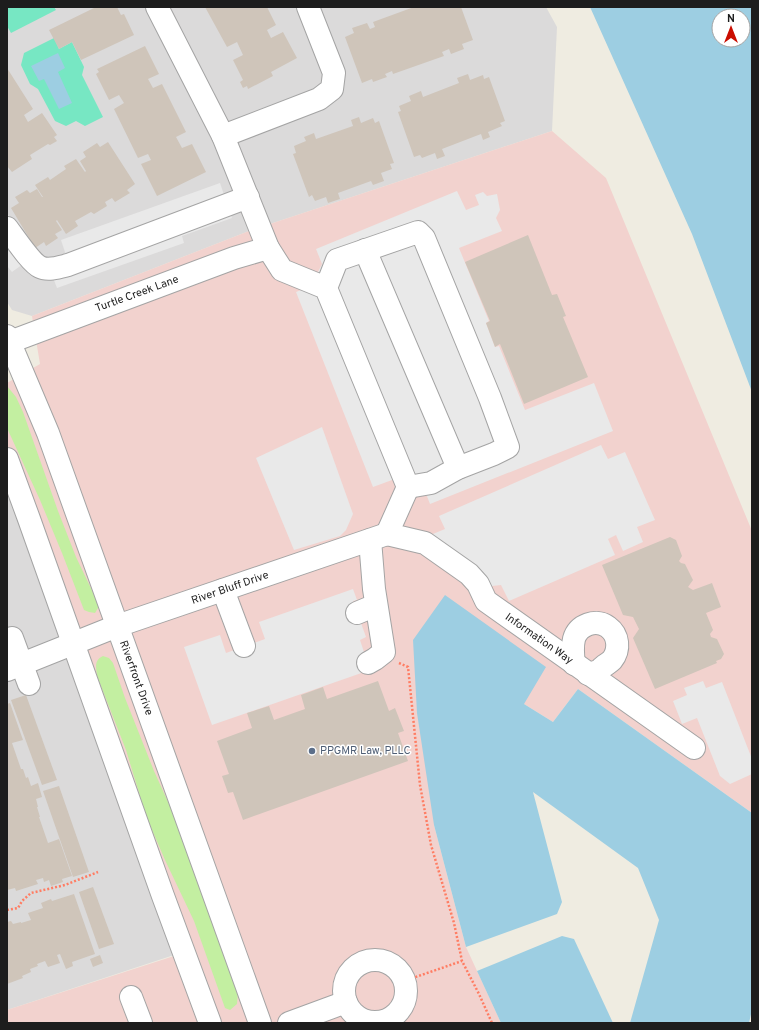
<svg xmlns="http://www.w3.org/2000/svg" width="759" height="1030" font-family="Overpass,sans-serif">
	<rect width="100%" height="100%" fill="#efece1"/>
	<g fill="#dbdada">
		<path d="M7 7H546L557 27 552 131 249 231 32 316 12 310 7 302Z"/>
		<path d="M7 491 54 615 174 955 7 1010Z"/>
	</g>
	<path fill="#f2d2ce" d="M552 131 606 178 752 531V813L578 689 553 722 524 704 434 825 466 947 501 1023H7V1010L174 956 54 615 7 491V383L40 364 32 316 249 231Z"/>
	<g fill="#c3efa1">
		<path d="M7 386 16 397 23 412 58 511 76 557 98 603V608L95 613 89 612 84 610 62 553 40 500 7 428Z"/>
		<path d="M103 656 109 658 113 663 125 698 154 771 193 857 238 992 237 1004 230 1010 225 1008 194 921 165 860 146 816 126 750 97 676C96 667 94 660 103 656Z"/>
	</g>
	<g fill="#77e7c3">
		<path d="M7 7H54L56 10 11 33 7 26Z"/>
		<path d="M54 38 59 49 72 42 84 67 82 75 103 117 85 126 76 121 66 126 55 121 38 89 30 84 21 65 24 53Z"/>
	</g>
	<g fill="#e9e9e9">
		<path d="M220 183 232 218 182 236 184 243 57 288 47 262 66 255 61 240Z"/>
		<path d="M457 191 466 210 479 205 475 195 483 192 487 196 497 194 500 210 496 218 502 231 459 248 489 321 486 323 495 347 499 346 525 410 594 383 613 431 430 504 425 491 421 493 392 480 373 487 296 292 311 286 322 264 316 249Z"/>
		<path d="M7 213 37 254 12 272 7 266Z"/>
		<path d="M322 427 353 514 346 530 340 536 294 550 256 458Z"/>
		<path d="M601 445 608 459 625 452 655 520 637 527 643 542 623 551 616 535 608 539 615 555 509 601 501 585 492 586V591L428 536 445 529 439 516Z"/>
		<path d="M353 589 357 600 353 601 366 637 360 640 370 670 212 725 184 647 220 635 226 653 265 639 259 622Z"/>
		<path d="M703 681 706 688 722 682 752 759V774L730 784 720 776 697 718 682 724 673 701 687 695 684 688Z"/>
	</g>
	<g fill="#9dcee2" fill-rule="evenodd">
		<path d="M590 7H752V392L692 234ZM719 16H743V40H719Z"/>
		<path d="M58 53 65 68 58 72 72 103 59 109 44 79 39 81 31 66Z"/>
		<path d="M445 595 546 667 524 704 553 722 578 689 752 813V1010L749 1023H630L659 920 638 868 533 792 562 902 557 914 466 947 434 825 417 713 413 640Z"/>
		<path d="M562 936 574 939 613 1023H501L477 971Z"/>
	</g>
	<g fill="#cfc5ba">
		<path d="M96 7H117L121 15 124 14 134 35 81 60 72 42 59 49 49 30Z"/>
		<path d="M205 7H267L276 25 267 30 271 38 283 32 297 58 271 72 273 76 248 89 247 86 243 88 240 82 243 80 233 60 243 55 237 42 227 47Z"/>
		<path d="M414 7H461L473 40 462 44 464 49 451 54 449 49 442 52 444 56 393 74 392 71 385 74 387 77 373 82 372 79 362 83 345 37 354 33 352 28 367 23 370 29 375 27 373 22Z"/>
		<path d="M145 46 159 74 148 79 153 88 162 84 186 132 176 137 182 148 192 144 206 172 157 196 141 164 151 160 148 154 138 158 114 109 124 103 119 95 109 100 96 74 99 72 97 69Z"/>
		<path d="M7 68 33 109 24 115 28 122 42 113 57 135 54 137 57 141 50 145 48 144 30 155 32 159 12 172 7 166Z"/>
		<path d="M468 74 470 80 483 75 484 79 489 77 505 121 500 123 502 126 488 132 490 137 483 140 481 134 442 149 445 156 437 159 435 153 422 158 420 155 414 157 398 112 401 111 399 106 411 101 409 96 421 91 423 97 459 83 457 78Z"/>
		<path d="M359 117 361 123 373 118 375 123 379 121 394 163 390 164 392 169 381 173 384 181 373 185 371 181 338 193 340 199 328 203 326 197 315 201 312 195 309 197 293 154 296 153 294 146 306 141 304 137 314 133 316 139 353 126 351 120Z"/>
		<path d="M108 142 135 184 127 190 130 193 115 202 112 198 105 202 107 206 94 214 91 212 75 221 78 226 66 234 57 220 56 221 62 230 55 234 58 238 46 246 44 242 35 248 11 208 19 203 15 197 27 190 30 193 37 189 42 197H43L35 185 48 177 50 180 66 169 64 166 76 159 85 172 86 171 80 161 86 157 83 152 97 143 100 147Z"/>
		<path d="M528 235 552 295 557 294 566 316 563 317 588 377 524 404 500 344 495 347 486 323 490 321 465 262Z"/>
		<path d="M670 537 676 540 682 556 679 561 681 563 685 564 693 580 688 587 693 590 712 583 721 607 706 613 713 630 710 634 711 637 717 639 724 654 721 659 716 661 717 663 655 689 633 638 639 629 633 617 623 615 602 565Z"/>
		<path d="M378 681 389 711 395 708 404 731 398 733 408 761 243 820 233 792 228 793 222 776 229 774 217 741 252 728 247 713 269 706 274 720 305 709 301 695 323 687 327 699Z"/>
		<path d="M26 695 57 780 42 785 11 700Z"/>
		<path d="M10 703 23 740 12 743 21 769H23L26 778 28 777 31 786 38 783 42 797 36 799 38 807H37L40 817H39L48 843 59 839 72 876 62 879 63 882 51 886 49 880 44 882 43 878 36 880 38 884 16 891 15 888 7 890V704Z"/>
		<path d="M59 786 89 872 73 877 43 791Z"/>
		<path d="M93 887 114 944 99 949 79 892Z"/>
		<path d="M74 894 95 954 72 962 73 966 66 969 60 954 57 955 60 963 48 967 45 961 37 964 38 966 30 969 31 972 22 976 23 978 7 984V922L11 921 13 924 21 922V923L31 920 28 913 43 908 41 903 51 899 52 901Z"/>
		<path d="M100 955 103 963 93 967 90 959Z"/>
	</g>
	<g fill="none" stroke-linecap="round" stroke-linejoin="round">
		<g stroke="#a4a4a4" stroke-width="24">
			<g id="minor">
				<path d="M157 7 223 136 319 99 332 89 334 73 308 7"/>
				<path d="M223 136 268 248 282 270 326 288 408 487 431 483 458 468 494 454 508 447 490 398 424 238 418 232 337 260 326 288"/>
				<path d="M7 228C14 237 31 263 40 267 48 271 60 267 68 265L248 197"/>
				<path d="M365 250 458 468"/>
				<path d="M7 336 48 433 260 1023"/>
				<path d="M7 343 234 258 268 248"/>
				<path d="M7 459 29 519 163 896 210 1023"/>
				<path d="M387 534 425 543 469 574 478 584 486 601 694 748"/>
				<path d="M387 534 408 487"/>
				<path d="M223 590 244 646"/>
				<path d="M357 613 376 605"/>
				<path d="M12 638 29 684"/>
				<path d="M368 663 375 659 384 652 374 589 370 540"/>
				<path d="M574 664C573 656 572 647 574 639 578 625 596 618 608 627 619 635 620 650 612 660 610 662 607 664 604 666 604 666 600 669 600 670 597 672 592 673 588 674"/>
				<path d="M7 670 117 626 387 534"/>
				<circle cx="375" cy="991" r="31"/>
				<path d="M131 997 141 1023"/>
				<path d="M289 1023 346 1002"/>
			</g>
		</g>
		<g stroke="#ff7d63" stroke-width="2.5" stroke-dasharray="2 2" stroke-linecap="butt">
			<path d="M399 663 408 667 420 785 431 845 454 923 462 961 479 994 492 1023"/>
			<path d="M7 910 18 908 22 901 31 893 65 885 98 872"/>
			<path d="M404 981 462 961"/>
		</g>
		<use href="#minor" stroke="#fff" stroke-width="22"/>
	</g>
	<circle fill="#5c6f8a" stroke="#fff" stroke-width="1.5" cx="312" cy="751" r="4"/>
	<g text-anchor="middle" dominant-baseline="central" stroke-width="3" stroke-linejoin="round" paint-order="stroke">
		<g font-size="11" fill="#1d1d1d" stroke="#fff">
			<text transform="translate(137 294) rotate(-20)">Turtle Creek Lane</text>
			<text transform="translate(230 588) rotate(-19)">River Bluff Drive</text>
			<text transform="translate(539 639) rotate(35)">Information Way</text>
			<text transform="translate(136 678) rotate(70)">Riverfront Drive</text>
		</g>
		<g font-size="11" fill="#4e5e75" stroke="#fff" text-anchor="start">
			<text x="320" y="751">PPGMR Law, PLLC</text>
		</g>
	</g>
	<rect width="759" height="1030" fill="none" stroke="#1d1d1d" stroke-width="16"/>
	<g transform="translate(731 28)"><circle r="19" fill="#ffffff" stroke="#a5a5a5"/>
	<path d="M0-3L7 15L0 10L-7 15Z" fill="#ca0d00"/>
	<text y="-6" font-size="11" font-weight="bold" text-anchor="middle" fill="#1d1d1d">N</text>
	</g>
</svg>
